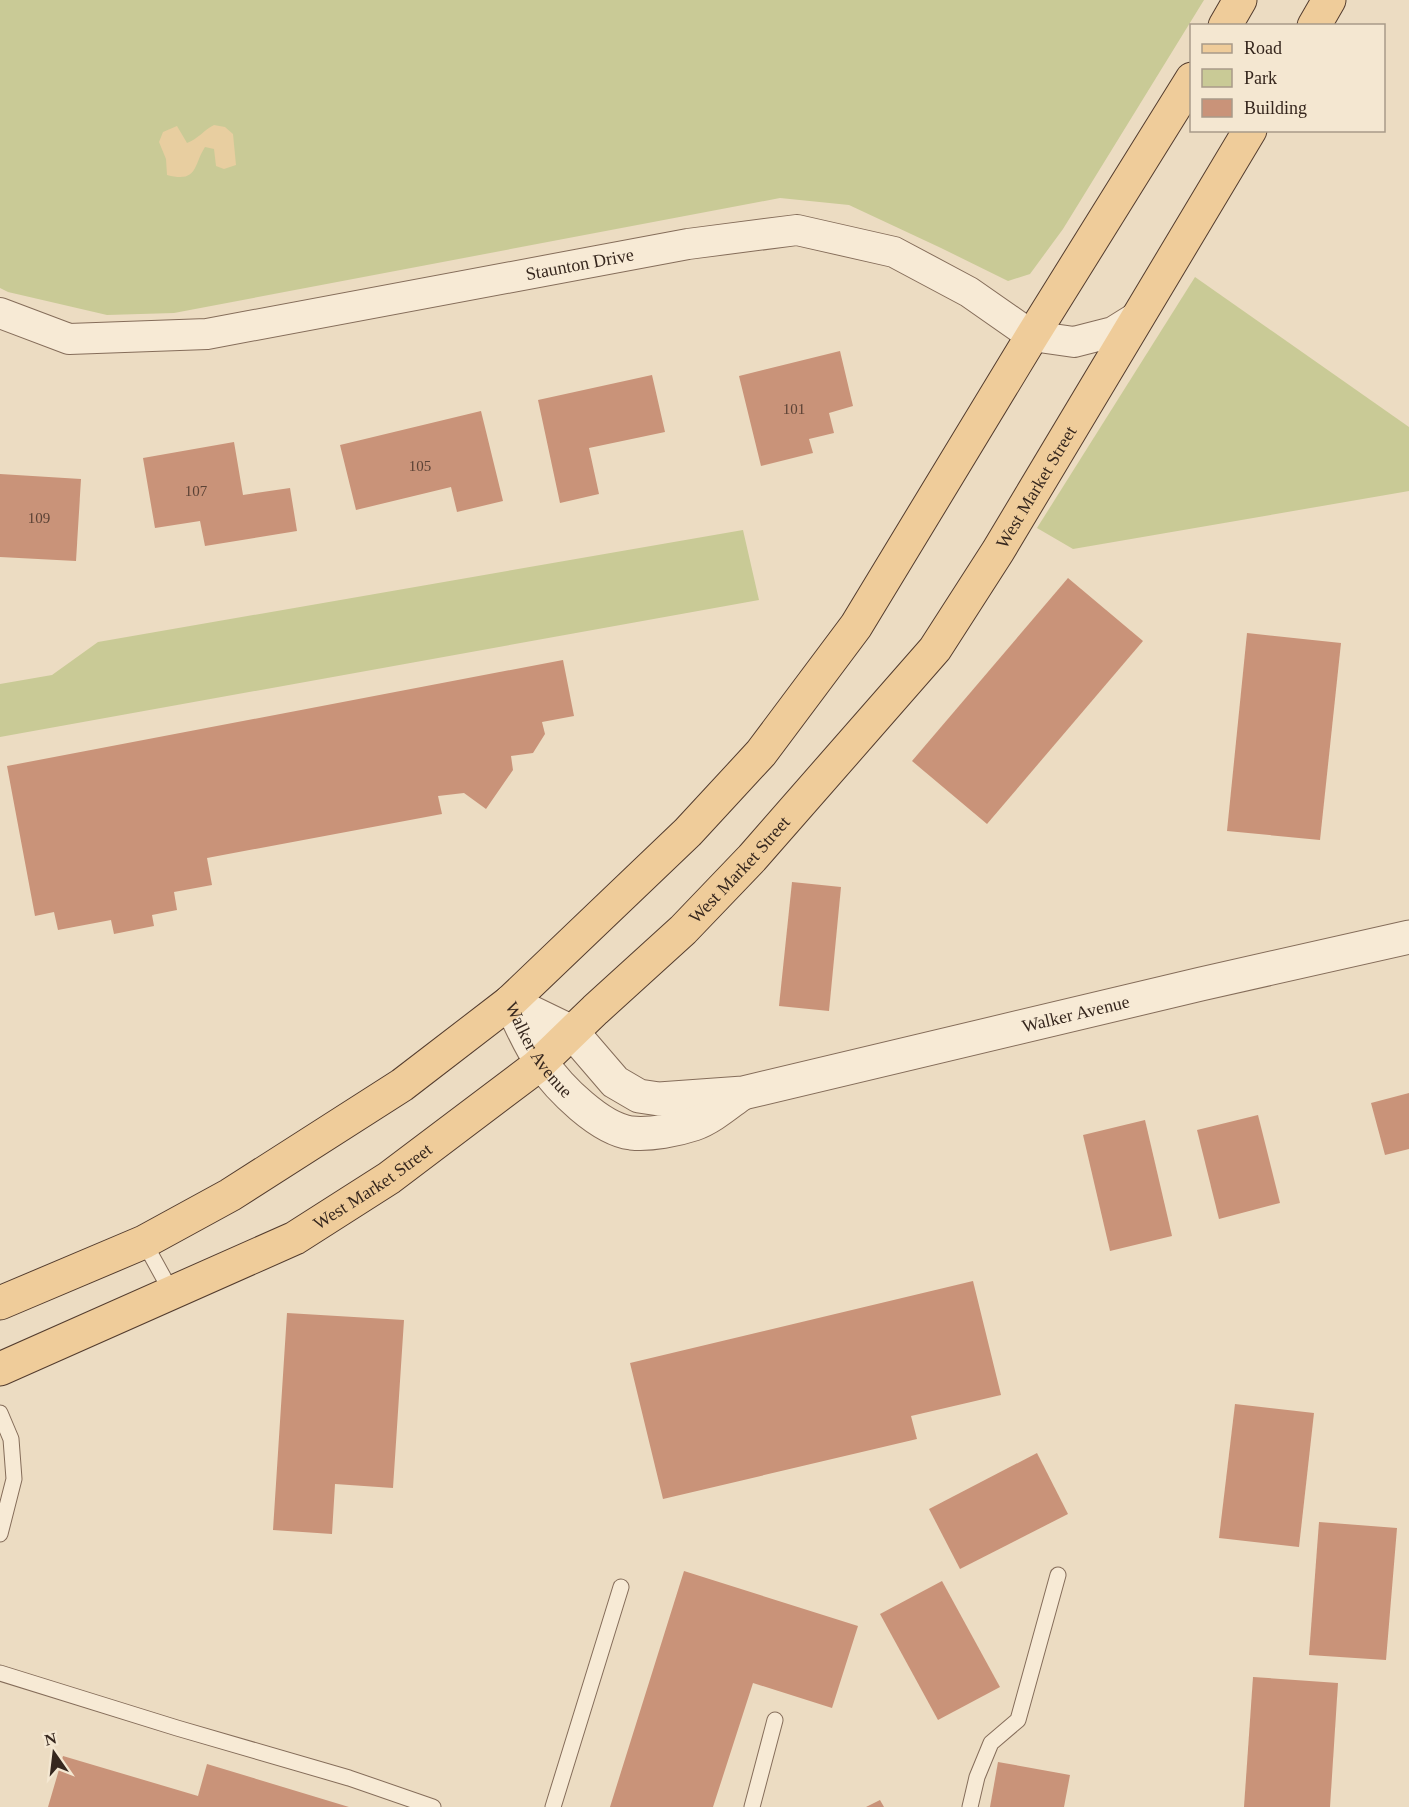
<svg xmlns="http://www.w3.org/2000/svg" width="1409" height="1807" font-family="'Times New Roman',serif">
	<rect width="100%" height="100%" fill="#ecdcc2"/>
	<g fill="#c9ca96">
		<path d="M0 0H1204L1063 229 1030 274 1008 281 941 248 849 205 780 198 174 313 107 315 8 292 0 288Z"/>
		<path d="M1195 277 1409 427V491L1073 549 1037 528Z"/>
		<path d="M743 530 759 600 0 737V684L52 675 98 642Z"/>
	</g>
	<path fill="#e8cea0" d="M214 125 225 127 233 134 236 165 224 169 216 166 214 149 205 147C193 166 198 183 167 175L166 159 159 142 163 132 177 126 187 143C198 139 204 130 214 125Z"/>
	<g fill="#c99379">
		<path d="M840 351 853 406 829 413 834 433 809 439 813 453 761 466 739 376Z"/>
		<path d="M652 375 665 432 589 448 599 494 560 503 538 400Z"/>
		<path d="M481 411 503 501 457 512 451 487 356 510 340 445Z"/>
		<path d="M234 442 243 495 290 488 297 531 205 546 200 521 155 528 143 458Z"/>
		<path d="M0 474 81 479 76 561 0 557Z"/>
		<path d="M1068 578 1143 641 987 824 912 761Z"/>
		<path d="M1247 633 1341 643 1320 840 1227 831Z"/>
		<path d="M563 660 574 716 542 722 545 734 533 753 511 756 513 770 486 809 464 793 438 796 442 814 207 858 212 885 174 892 177 910 152 915 154 926 114 934 111 920 58 930 54 912 35 916 7 766Z"/>
		<path d="M792 882 841 887 829 1011 779 1006Z"/>
		<path d="M1409 1093V1149L1385 1155 1371 1103Z"/>
		<path d="M1258 1115 1280 1203 1219 1219 1197 1130Z"/>
		<path d="M1145 1120 1172 1236 1110 1251 1083 1135Z"/>
		<path d="M973 1281 1001 1395 911 1416 917 1439 663 1499 630 1363Z"/>
		<path d="M287 1313 404 1320 393 1488 335 1484 332 1534 273 1530Z"/>
		<path d="M1235 1404 1314 1413 1299 1547 1219 1538Z"/>
		<path d="M1037 1453 1068 1514 960 1569 929 1509Z"/>
		<path d="M1319 1522 1397 1528 1386 1660 1309 1655Z"/>
		<path d="M684 1571 858 1626 832 1708 753 1683 713 1807H610Z"/>
		<path d="M942 1581 1000 1687 938 1720 880 1614Z"/>
		<path d="M1253 1677 1338 1683 1330 1807H1244Z"/>
		<path d="M63 1756 198 1796 207 1764 349 1807H48Z"/>
		<path d="M998 1762 1070 1775 1064 1807H990Z"/>
		<path d="M880 1800 884 1807H866Z"/>
	</g>
	<g fill="none" stroke-linecap="round" stroke-linejoin="round">
		<g stroke="#856d5a" stroke-width="17">
			<g id="service">
				<path d="M144 1242 172 1293"/>
				<path d="M0 1413 11 1439 14 1479 0 1534"/>
				<path d="M0 1673 177 1728 349 1778 433 1807"/>
				<path d="M553 1807 621 1587"/>
				<path d="M752 1807 775 1720"/>
				<path d="M970 1807 977 1777 991 1743 1018 1720 1058 1575"/>
			</g>
		</g>
		<g stroke="#856d5a" stroke-width="32">
			<g id="minor">
				<path id="s1" d="M0 313 69 339 207 334 688 244 797 230 894 252 969 292 1032 336 1074 342 1113 332 1137 317"/>
			</g>
		</g>
		<g stroke="#856d5a" stroke-width="35">
			<g id="tertiary">
				<path id="s2" d="M510 1002 572 1032 615 1082 639 1096 659 1099 743 1093 1201 984 1409 937"/>
				<path id="s3" d="M510 1002C520 1022 529 1045 542 1063 559 1088 600 1129 631 1133 651 1135 676 1130 694 1124 711 1118 727 1104 741 1094"/>
			</g>
		</g>
		<g stroke="#533c2e" stroke-width="35">
			<g id="primary">
				<path d="M1225 26 1240 0"/>
				<path d="M1314 26 1329 0"/>
				<path d="M0 1303 144 1242 230 1195 402 1085 510 1002 688 832 761 753 856 626 1032 336 1192 79"/>
				<path id="s4" d="M0 1369 295 1238 389 1178 536 1067 595 1010 683 930 752 858 935 649 998 551 1250 130"/>
			</g>
		</g>
		<use href="#service" stroke="#f7ead5" stroke-width="15"/>
		<use href="#minor" stroke="#f7ead5" stroke-width="30"/>
		<use href="#tertiary" stroke="#f7ead5" stroke-width="33"/>
		<use href="#primary" stroke="#efcc9a" stroke-width="33"/>
	</g>
	<g text-anchor="middle" dominant-baseline="central" stroke-width="5" stroke-linejoin="round" paint-order="stroke">
		<g font-size="15" fill="#5b4235">
			<text x="794" y="409">101</text>
			<text x="420" y="466">105</text>
			<text x="196" y="491">107</text>
			<text x="39" y="518">109</text>
		</g>
		<g font-size="18" fill="#36271e" stroke="#f4e7d1">
			<text stroke="none"><textPath href="#s1" startOffset="591">Staunton Drive</textPath></text>
			<text stroke="none"><textPath href="#s4" startOffset="1388">West Market Street</textPath></text>
			<text stroke="none"><textPath href="#s4" startOffset="902">West Market Street</textPath></text>
			<text stroke="none"><textPath href="#s2" startOffset="609">Walker Avenue</textPath></text>
			<text stroke="none"><textPath href="#s3" startOffset="56">Walker Avenue</textPath></text>
			<text stroke="none"><textPath href="#s4" startOffset="416">West Market Street</textPath></text>
		</g>
	</g>
	<rect x="1190" y="24" width="195" height="108" fill="#f4e7d1" stroke="#a89a89" stroke-width="1.5"/>
	<rect x="1202" y="44" width="30" height="9" fill="#efcc9a" stroke="#a89a89" stroke-width="1.5"/>
	<text x="1244" y="54" font-size="18" fill="#36271e">Road</text>
	<rect x="1202" y="69" width="30" height="18" fill="#c9ca96" stroke="#a89a89" stroke-width="1.5"/>
	<text x="1244" y="84" font-size="18" fill="#36271e">Park</text>
	<rect x="1202" y="99" width="30" height="18" fill="#c99379" stroke="#a89a89" stroke-width="1.5"/>
	<text x="1244" y="114" font-size="18" fill="#36271e">Building</text>
	<g transform="translate(54 1753) rotate(346)" stroke="#f4e7d1" stroke-width="4.5" paint-order="stroke">
	<path d="M0-4.5L10 22L0 15L-10 22Z" fill="#36271e"/>
	<text y="-9" font-size="16" font-weight="bold" text-anchor="middle" fill="#36271e">N</text>
	</g>
</svg>
